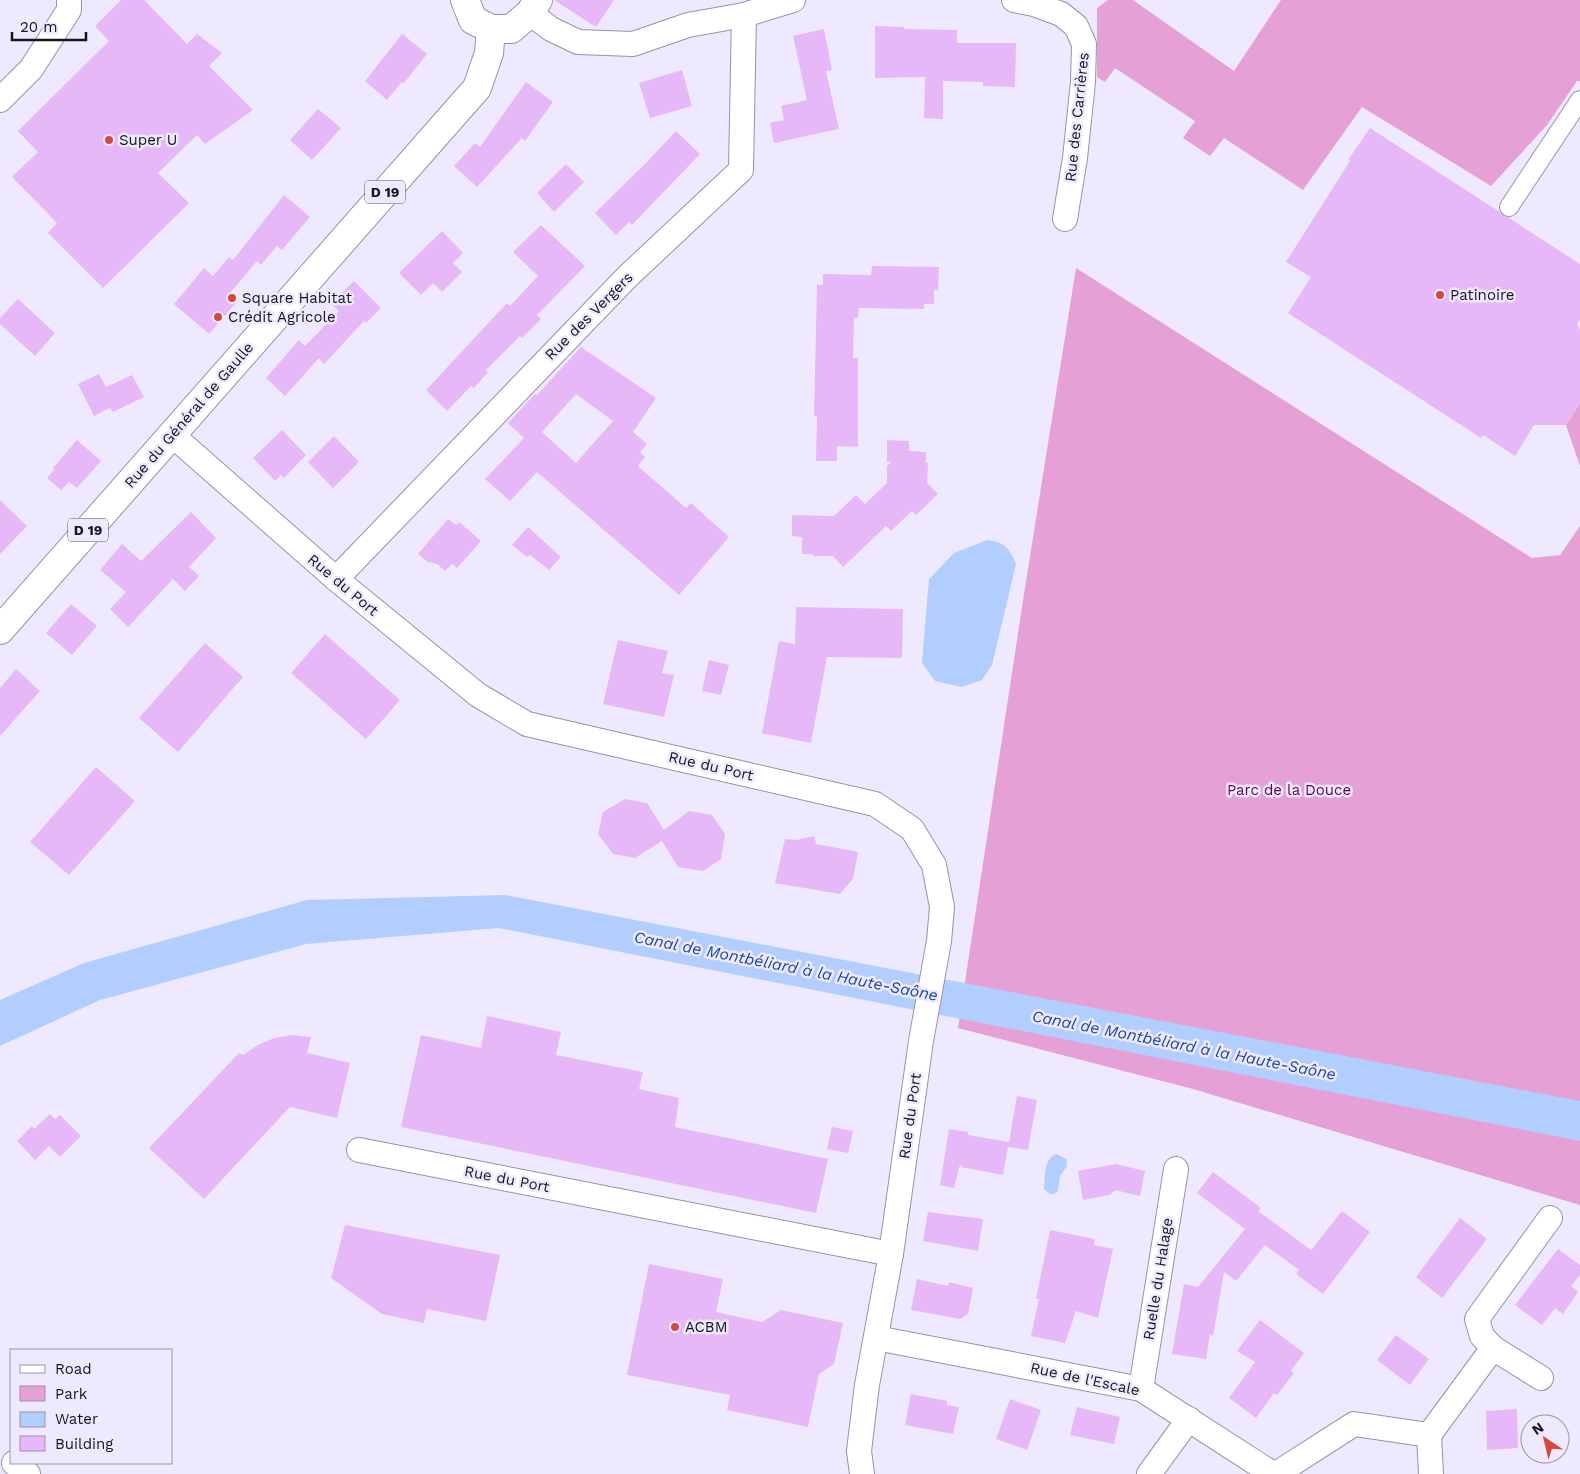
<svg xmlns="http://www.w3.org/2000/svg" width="1580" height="1474" font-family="'Work Sans',sans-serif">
	<rect width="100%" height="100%" fill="#efe9ff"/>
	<g fill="#e5a0d6">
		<path d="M1108 0H1133L1234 71 1281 0H1580V81H1577L1547 125 1491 186 1362 107 1303 190 1224 138 1210 156 1183 138 1195 121 1115 68 1105 82 1097 77V8Z"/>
		<path d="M1076 268 1532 558 1560 555 1580 526V1205L1193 1089 958 1028 1024 594Z"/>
		<path d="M1580 403V466L1566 425Z"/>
	</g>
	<g fill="#b2cefe">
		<path d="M987 540C1005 542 1009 548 1016 564L992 665 982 680 962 687 935 681 922 663 929 579 954 553Z"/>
		<path d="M505 895 1580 1101V1141L499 928 306 944 100 1000 0 1046V1000L84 963 307 900Z"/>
		<path d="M1057 1154 1066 1159 1067 1166 1060 1176 1058 1191 1054 1194H1050L1044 1189C1045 1177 1044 1157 1057 1154Z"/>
	</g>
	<g fill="#e6b8f8" fill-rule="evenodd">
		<path d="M121 0H144L187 44 197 34 222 53 209 66 253 110 205 144 197 135 158 173 189 203 103 288 48 233 57 223 12 177 38 152 18 131 109 41 95 26Z"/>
		<path d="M554 0H614L596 27Z"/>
		<path d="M875 26 904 27V29L957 30V43H1016L1015 87 983 86V82L943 81V119L924 118 925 77 875 78Z"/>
		<path d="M824 29 832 70 826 71 839 129 774 143 770 123 784 120 781 106 807 100 793 36Z"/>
		<path d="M402 34 427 54 404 83 402 82 387 100 365 81Z"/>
		<path d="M682 70 692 106 650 118 639 83Z"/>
		<path d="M526 82 553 102 525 141 522 138 477 187 454 166 475 143 480 147Z"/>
		<path d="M318 109 341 128 312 160 290 140Z"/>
		<path d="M1370 128 1580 264V320L1577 324 1580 330V403L1566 425H1534L1515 456 1483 435 1481 438 1288 313 1311 277 1286 262 1350 161 1348 160Z"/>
		<path d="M676 131 700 154 632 225 629 222 616 235 595 213 648 161Z"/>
		<path d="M566 164 584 182 554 212 537 193Z"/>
		<path d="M284 195 310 217 282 250 277 246 261 265 257 261 231 292 239 299 209 334 174 304 204 268 213 276 229 257 233 260Z"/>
		<path d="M541 225 585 266 537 315 541 319 522 338 520 336 486 370 488 372 474 388 471 386 447 411 426 390 507 303 510 306 538 276 513 252Z"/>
		<path d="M442 231 463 253 453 263 462 272 442 292 433 283 421 295 399 273Z"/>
		<path d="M872 266 939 267 938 290H934V304H924V309L859 308 858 318H854L853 358H858V447L837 446V461H816L817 416H814L817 285H823V274L871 275Z"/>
		<path d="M354 281 381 308 366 323 364 321 324 364 319 358 285 396 266 378 299 340 305 346 339 311 331 304Z"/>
		<path d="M18 299 55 333 35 356 0 324V318Z"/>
		<path d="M581 347 656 398 633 432 647 444 640 452 645 457 638 466 686 508 691 503 729 537 679 595 537 472 510 501 485 479 524 438 508 423 535 394 537 395ZM576 394 613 421 576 463 542 432Z"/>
		<path d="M99 374 106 387 132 375 144 397 113 412 110 408 94 416 78 384Z"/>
		<path d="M282 430 306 455 284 478 281 475 275 481 253 458Z"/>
		<path d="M334 436 359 462 333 488 308 462Z"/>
		<path d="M77 440 101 461 77 488 69 482 61 490 47 478 54 470 53 468Z"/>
		<path d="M887 440 909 441V451L926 452V463H928L927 483 938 494 916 515 912 511 891 531 886 526 843 567 833 556H813V554H802V537L792 536V515L834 516 856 495 865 504 887 483V466L892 462H887Z"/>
		<path d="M0 500 27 526 0 554Z"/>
		<path d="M191 512 216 538 189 567 199 576 185 591 173 579 128 627 110 609 126 592 100 570 122 544 141 561Z"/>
		<path d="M448 519 456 525 459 522 481 541 457 568 452 564 445 571 437 564 428 562 418 554Z"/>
		<path d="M528 527 561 557 549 570 530 555 527 557 512 545Z"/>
		<path d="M71 604 97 626 72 655 46 633Z"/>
		<path d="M796 607 903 609 902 658 827 657 811 743 762 733 779 641 795 644Z"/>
		<path d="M325 634 400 700 366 739 291 673Z"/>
		<path d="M618 640 668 651 662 673 674 675 664 717 603 704Z"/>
		<path d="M205 643 243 677 178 752 139 718Z"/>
		<path d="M709 660 729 665 721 695 702 691Z"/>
		<path d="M16 669 40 691 0 736V688Z"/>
		<path d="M96 767 135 801 69 875 30 842Z"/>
		<path d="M625 799 647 803 664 830 689 811 712 815 725 834 721 859 703 871 678 867 662 841 635 858 613 854 598 834 603 812Z"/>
		<path d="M814 836 816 844 858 852 853 879 840 894 775 883 785 839 797 840Z"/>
		<path d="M487 1016 561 1032 556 1055 643 1072 639 1089 679 1098 675 1127 828 1159 816 1213 401 1127 421 1035 481 1048Z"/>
		<path d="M292 1035 311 1037 307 1053 350 1063 337 1118 290 1107 204 1199 149 1148 239 1053 243 1055 258 1045 274 1038Z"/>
		<path d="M1017 1096 1037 1100 1028 1150 1008 1147 1003 1175 961 1167 962 1165H960L954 1188 940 1185 949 1129 968 1132V1135L1009 1142Z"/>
		<path d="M50 1114 55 1119 60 1115 81 1136 60 1157 49 1146 35 1160 17 1141 32 1126 34 1129Z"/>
		<path d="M832 1127 853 1131 848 1153 827 1149Z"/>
		<path d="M1116 1164 1145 1171 1140 1196 1115 1190 1110 1195 1083 1200 1078 1171Z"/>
		<path d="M1213 1172 1261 1208 1258 1211 1311 1250 1342 1211 1370 1232 1323 1294 1296 1274 1299 1270 1265 1245 1236 1281 1224 1272 1213 1336 1210 1334 1206 1359 1172 1354 1184 1284 1198 1287 1245 1229 1197 1193Z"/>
		<path d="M928 1212 983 1219 978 1251 923 1241Z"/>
		<path d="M1460 1218 1487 1239 1442 1298 1416 1277Z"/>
		<path d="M345 1225 500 1255 486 1321 427 1309 424 1323 382 1314 331 1278Z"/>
		<path d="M1050 1230 1095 1239 1094 1245 1113 1249 1098 1318 1076 1311 1065 1343 1031 1336 1039 1299H1036Z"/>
		<path d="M1558 1249 1580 1265V1275L1571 1286 1578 1292 1563 1314 1555 1308 1542 1325 1515 1305Z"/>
		<path d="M649 1264 723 1279 716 1312 762 1322 781 1310 843 1323 834 1364 819 1374 808 1427 727 1410 730 1395 627 1375Z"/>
		<path d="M917 1279 948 1286 949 1282 973 1288 968 1314 960 1319 911 1310Z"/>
		<path d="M1260 1320 1304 1353 1291 1371 1294 1373 1277 1395 1274 1393 1256 1418 1229 1398 1255 1362 1237 1351Z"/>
		<path d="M1396 1335 1429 1359 1410 1385 1377 1360Z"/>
		<path d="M911 1394 947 1401V1405L959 1407 953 1434 905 1425Z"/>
		<path d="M1010 1399 1041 1410 1027 1450 996 1439Z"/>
		<path d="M1077 1407 1120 1417 1114 1444 1070 1435Z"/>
		<path d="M1517 1409 1518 1448 1487 1450 1486 1411Z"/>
	</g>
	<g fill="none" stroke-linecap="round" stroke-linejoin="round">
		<g stroke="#998fb0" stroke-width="20">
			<path id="pedestrian" d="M1509 207 1580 100"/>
		</g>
		<g stroke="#998fb0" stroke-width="26">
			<g id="minor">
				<path d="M1014 0 1034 4 1061 14 1076 26 1084 44 1083 82 1075 158 1065 219"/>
				<path d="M530 13 551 29 578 42 633 44 688 25 744 15 793 0"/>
				<path d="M0 100 31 69 69 10V0"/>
				<path d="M171 434 336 579 478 695 527 724 875 804 912 829 934 865 942 907 939 941 921 1041 891 1254 867 1385 859 1451 862 1474"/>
				<path d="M336 579 627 277 741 170 744 15"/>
				<path d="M359 1150 891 1254"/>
				<path d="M876 1338 1141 1389 1273 1474"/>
				<path d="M1493 1348 1541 1378"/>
				<path d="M1141 1389 1176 1169"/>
				<path d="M1429 1435 1493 1348 1482 1336 1477 1319 1550 1218"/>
				<path d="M14 1463 28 1474"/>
				<path d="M1149 1474 1189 1419"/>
				<path d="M1276 1474 1354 1424 1429 1435 1431 1474"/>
			</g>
		</g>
		<g stroke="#998fb0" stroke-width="30">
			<g id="primary">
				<path d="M465 0 473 20 491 29H511L530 13 538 0"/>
				<path d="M0 630 477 88 489 53 491 29"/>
			</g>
		</g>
		<use href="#pedestrian" stroke="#fff" stroke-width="18"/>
		<use href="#minor" stroke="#fff" stroke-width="24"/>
		<use href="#primary" stroke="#fff" stroke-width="28"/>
	</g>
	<g fill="#d64839" stroke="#efe9ff" stroke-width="2">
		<circle cx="109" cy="140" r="5"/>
		<circle cx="1440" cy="295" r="5"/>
		<circle cx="232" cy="298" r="5"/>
		<circle cx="218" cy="317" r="5"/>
		<circle cx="675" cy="1327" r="5"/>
	</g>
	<g text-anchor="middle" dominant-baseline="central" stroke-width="5" stroke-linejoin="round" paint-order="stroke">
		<g fill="#efe9ff" stroke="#585463" stroke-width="1">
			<rect x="365" y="180.5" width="40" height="23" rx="4"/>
			<rect x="68" y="518.5" width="40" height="23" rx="4"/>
		</g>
		<g font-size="14" font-weight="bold" fill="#171420">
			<text x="385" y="192">D 19</text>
			<text x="88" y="530">D 19</text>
		</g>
		<g font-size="15" fill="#171420" stroke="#efe9ff">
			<text transform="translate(1077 117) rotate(-84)">Rue des Carrières</text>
			<text transform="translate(589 316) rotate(-45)">Rue des Vergers</text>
			<text transform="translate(189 415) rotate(-49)">Rue du Général de Gaulle</text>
			<text transform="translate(343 585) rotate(40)">Rue du Port</text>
			<text transform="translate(711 766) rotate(13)">Rue du Port</text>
			<text transform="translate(910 1116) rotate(-82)">Rue du Port</text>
			<text transform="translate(507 1179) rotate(11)">Rue du Port</text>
			<text transform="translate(1158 1279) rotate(-81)">Ruelle du Halage</text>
			<text transform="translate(1085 1379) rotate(12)">Rue de l'Escale</text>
		</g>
		<g font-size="15" fill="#171420" stroke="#efe9ff" text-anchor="start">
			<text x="119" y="140">Super U</text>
			<text x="1450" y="295">Patinoire</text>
			<text x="242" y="298">Square Habitat</text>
			<text x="228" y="317">Crédit Agricole</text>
			<text x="685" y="1327">ACBM</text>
		</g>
		<g font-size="15" fill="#630058" stroke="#efe9ff">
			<text x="1289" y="790">Parc de la Douce</text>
		</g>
		<g font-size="16" font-style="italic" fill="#1748a1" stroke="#efe9ff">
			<text transform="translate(786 966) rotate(11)">Canal de Montbéliard à la Haute-Saône</text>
			<text transform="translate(1184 1045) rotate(11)">Canal de Montbéliard à la Haute-Saône</text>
		</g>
	</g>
	<rect x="10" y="1349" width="162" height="115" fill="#efe9ff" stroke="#9994a6"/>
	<rect x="20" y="1365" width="25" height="8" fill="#ffffff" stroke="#9994a6"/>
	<text x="55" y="1374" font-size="15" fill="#171420">Road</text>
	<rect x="20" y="1386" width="25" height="15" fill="#e5a0d6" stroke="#9994a6"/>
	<text x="55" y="1399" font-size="15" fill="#171420">Park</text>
	<rect x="20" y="1412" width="25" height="15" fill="#b2cefe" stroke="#9994a6"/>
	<text x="55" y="1424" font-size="15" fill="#171420">Water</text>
	<rect x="20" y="1436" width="25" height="15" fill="#e6b8f8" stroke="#9994a6"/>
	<text x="55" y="1449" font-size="15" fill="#171420">Building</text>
	<g transform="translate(1545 1439) rotate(325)"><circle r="24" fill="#efe9ff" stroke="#9994a6"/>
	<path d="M0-4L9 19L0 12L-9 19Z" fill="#d64839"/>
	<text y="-8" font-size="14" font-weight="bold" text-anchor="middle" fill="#171420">N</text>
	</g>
	<path d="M12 32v8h74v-8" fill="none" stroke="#171420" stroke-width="2.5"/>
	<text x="20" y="32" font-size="15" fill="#171420" stroke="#efe9ff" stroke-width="4" paint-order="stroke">20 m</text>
</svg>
